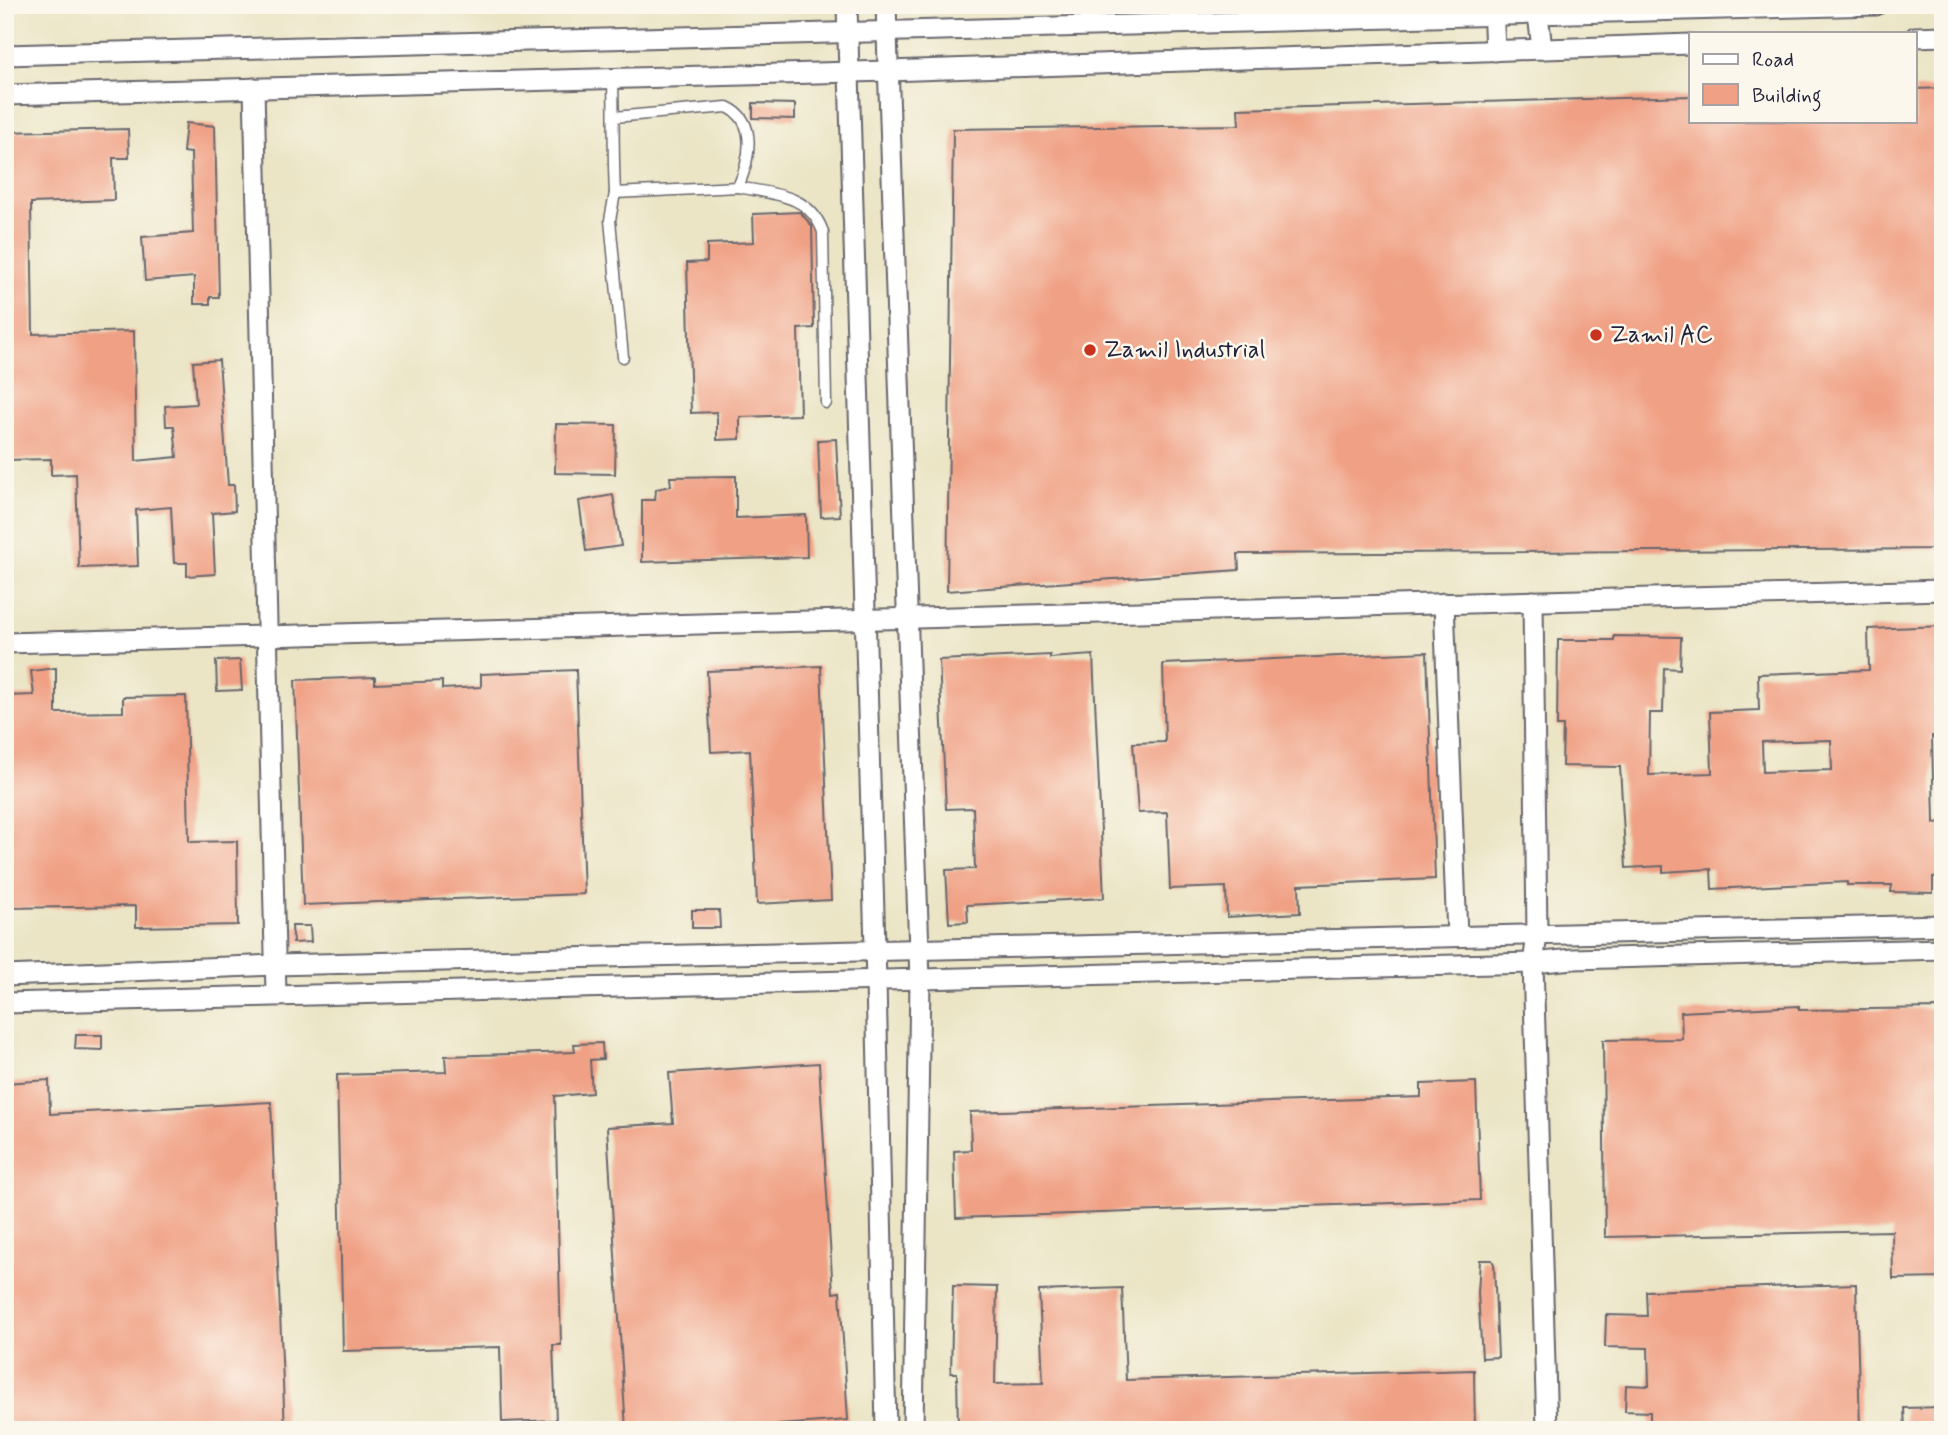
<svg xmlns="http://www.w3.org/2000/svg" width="1948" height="1435" font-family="Mynerve,sans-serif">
	<rect width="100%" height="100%" fill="#fbf7ec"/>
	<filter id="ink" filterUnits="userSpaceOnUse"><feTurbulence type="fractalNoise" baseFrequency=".0143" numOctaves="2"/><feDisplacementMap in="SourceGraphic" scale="14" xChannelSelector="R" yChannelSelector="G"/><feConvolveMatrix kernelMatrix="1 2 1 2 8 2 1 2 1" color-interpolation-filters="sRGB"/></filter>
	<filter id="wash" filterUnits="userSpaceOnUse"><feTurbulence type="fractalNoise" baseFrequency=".00686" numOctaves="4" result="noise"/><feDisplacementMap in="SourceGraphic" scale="28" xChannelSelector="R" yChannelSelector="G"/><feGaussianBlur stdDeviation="1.57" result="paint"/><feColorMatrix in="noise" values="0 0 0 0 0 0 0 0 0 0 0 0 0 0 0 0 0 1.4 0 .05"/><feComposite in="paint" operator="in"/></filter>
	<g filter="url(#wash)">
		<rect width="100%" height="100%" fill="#ebe5c6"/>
		<g id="blocks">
			<g fill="#f0a185" fill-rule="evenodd">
				<path d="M1943 88V549L1238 554 1239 570 947 591 953 129 1239 125 1238 109 1691 96V121H1915V89Z"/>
				<path d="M753 103 795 104V119L753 118Z"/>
				<path d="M186 123 215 126 219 297H210V304H194V277L145 281 142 237 193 233 191 153 183 152Z"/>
				<path d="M128 129 129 158H113L114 200 31 203 33 334 134 331 136 461 177 457 174 426H166L165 406 196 404 193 362 219 360 228 485H234L235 511 212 513 215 574 187 576V563H174L171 507 136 510 138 566 79 568 76 474 51 475V459L5 460V132Z"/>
				<path d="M800 212 812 226 814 328 798 329 800 415 740 417V439L717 440V412L691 413 687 263 707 262V244L754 242 753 214Z"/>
				<path d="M556 424 616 425 615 474 555 473Z"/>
				<path d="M836 439 840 516 821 517 818 440Z"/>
				<path d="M736 476V518L806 515 807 557 642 562V500H655L656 489 671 486 670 477Z"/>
				<path d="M613 495 621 546 586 551 579 501Z"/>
				<path d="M1943 626V736H1932L1934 823 1943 822V877L1933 878V893L1891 892 1892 885H1847V882L1712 889 1711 869 1663 872V866L1626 868 1620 767 1562 766 1563 726H1557L1558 640H1614V636L1681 637 1680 669 1664 668 1663 713H1650L1649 775 1712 773 1710 712 1759 710 1758 674 1869 670 1868 629ZM1831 740 1832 770 1763 772 1762 742Z"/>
				<path d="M1427 652 1435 879 1299 885 1300 913 1227 917 1226 887 1170 889 1167 812 1138 813 1133 743 1165 742 1163 664Z"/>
				<path d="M1050 655V658L1093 655 1104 898 967 905 968 922 949 923 946 870 975 869 973 808 946 809 939 660Z"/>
				<path d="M240 660 242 690 217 691 216 661Z"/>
				<path d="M821 666 831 900 757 904 750 750 711 752 707 671Z"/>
				<path d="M56 668V713L123 712V697L186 696 189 842 237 841 238 925 136 927V906L7 908 5 696 34 695 31 671Z"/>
				<path d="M576 670 584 894 303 905 295 680 375 677V684L442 681V689L481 687V674Z"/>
				<path d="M692 910H719L720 928H692Z"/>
				<path d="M292 926H310L311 942 293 943Z"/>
				<path d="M1799 1006V1010L1943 1008V1278L1893 1279 1892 1231 1605 1237 1603 1040 1682 1039 1681 1012Z"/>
				<path d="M76 1035H102V1050L75 1049Z"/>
				<path d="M602 1043 603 1059 590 1060 592 1093 555 1096 561 1345H553L556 1420 502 1422 500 1347 343 1351 337 1075 446 1072 445 1056 575 1052 574 1044Z"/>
				<path d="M819 1063 833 1293 840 1292 848 1420 707 1430H626L607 1127 673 1123 669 1073Z"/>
				<path d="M49 1080 50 1114 271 1102 285 1430H5V1083Z"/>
				<path d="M1476 1082 1480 1200 956 1218 954 1151 971 1150 970 1112 1421 1097V1084Z"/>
				<path d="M1480 1260H1492L1494 1264 1498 1357 1482 1358 1478 1293Z"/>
				<path d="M1856 1284 1860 1430H1650V1412L1625 1411 1626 1385 1649 1386 1648 1348 1605 1347 1606 1315 1647 1316 1646 1291Z"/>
				<path d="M953 1286 997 1287 995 1384 1043 1383 1039 1291 1122 1288 1126 1380 1474 1370 1475 1430H958L957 1373H951Z"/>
				<path d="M1943 1407V1430H1905L1904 1408Z"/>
			</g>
		</g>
	</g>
	<g filter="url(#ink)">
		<use href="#blocks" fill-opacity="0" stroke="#68666c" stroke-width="2"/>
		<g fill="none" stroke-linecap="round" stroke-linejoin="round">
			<g stroke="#68666c" stroke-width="13">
				<g id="lane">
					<path d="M613 79C614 117 613 155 615 193L738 187C749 162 759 121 727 107L614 117"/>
					<path d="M738 187C773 194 810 194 823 232L826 403"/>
					<path d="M615 193 610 220 623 357"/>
				</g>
			</g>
			<g stroke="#68666c" stroke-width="23">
				<g id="street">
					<path d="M847 5 876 981 886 1430"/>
					<path d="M886 5 920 980 913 1430"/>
					<path d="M1493 5 1495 51"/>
					<path d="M1537 5 1542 49"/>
					<path d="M1915 37 1943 36"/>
					<path d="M5 55 1876 5"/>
					<path d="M254 88 276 994"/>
					<path d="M5 95 888 71 1691 44"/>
					<path d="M1533 601 1537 936 1533 963 1547 1430"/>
					<path d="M1444 603 1457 936"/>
					<path d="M5 643 1943 590"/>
					<path d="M5 976 274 965 1943 925"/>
					<path d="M5 1003 1533 963 1573 959 1943 949"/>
				</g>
			</g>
			<use href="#lane" stroke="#fff" stroke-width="10"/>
			<use href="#street" stroke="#fff" stroke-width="19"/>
		</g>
	</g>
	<g fill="#c8321e" stroke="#fbf7ec" stroke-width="2.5">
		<circle cx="1596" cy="335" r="7"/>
		<circle cx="1090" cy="350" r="7"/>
	</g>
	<g text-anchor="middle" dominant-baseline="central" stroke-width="5" stroke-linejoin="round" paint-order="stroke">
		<g font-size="24" fill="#22223b" stroke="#fbf7ec" text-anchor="start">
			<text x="1610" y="335">Zamil AC</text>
			<text x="1104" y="350">Zamil Industrial</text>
		</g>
	</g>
	<rect width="1948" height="1435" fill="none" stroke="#fbf7ec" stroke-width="28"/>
	<rect x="1689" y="32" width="228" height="91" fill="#fbf7ec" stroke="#a4a2a5" stroke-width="2"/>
	<rect x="1703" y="54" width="35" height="10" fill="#ffffff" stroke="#a4a2a5" stroke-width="2"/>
	<text x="1752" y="66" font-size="21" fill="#22223b">Road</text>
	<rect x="1703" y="84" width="35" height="21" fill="#f0a185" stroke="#a4a2a5" stroke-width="2"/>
	<text x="1752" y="102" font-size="21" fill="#22223b">Building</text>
</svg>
